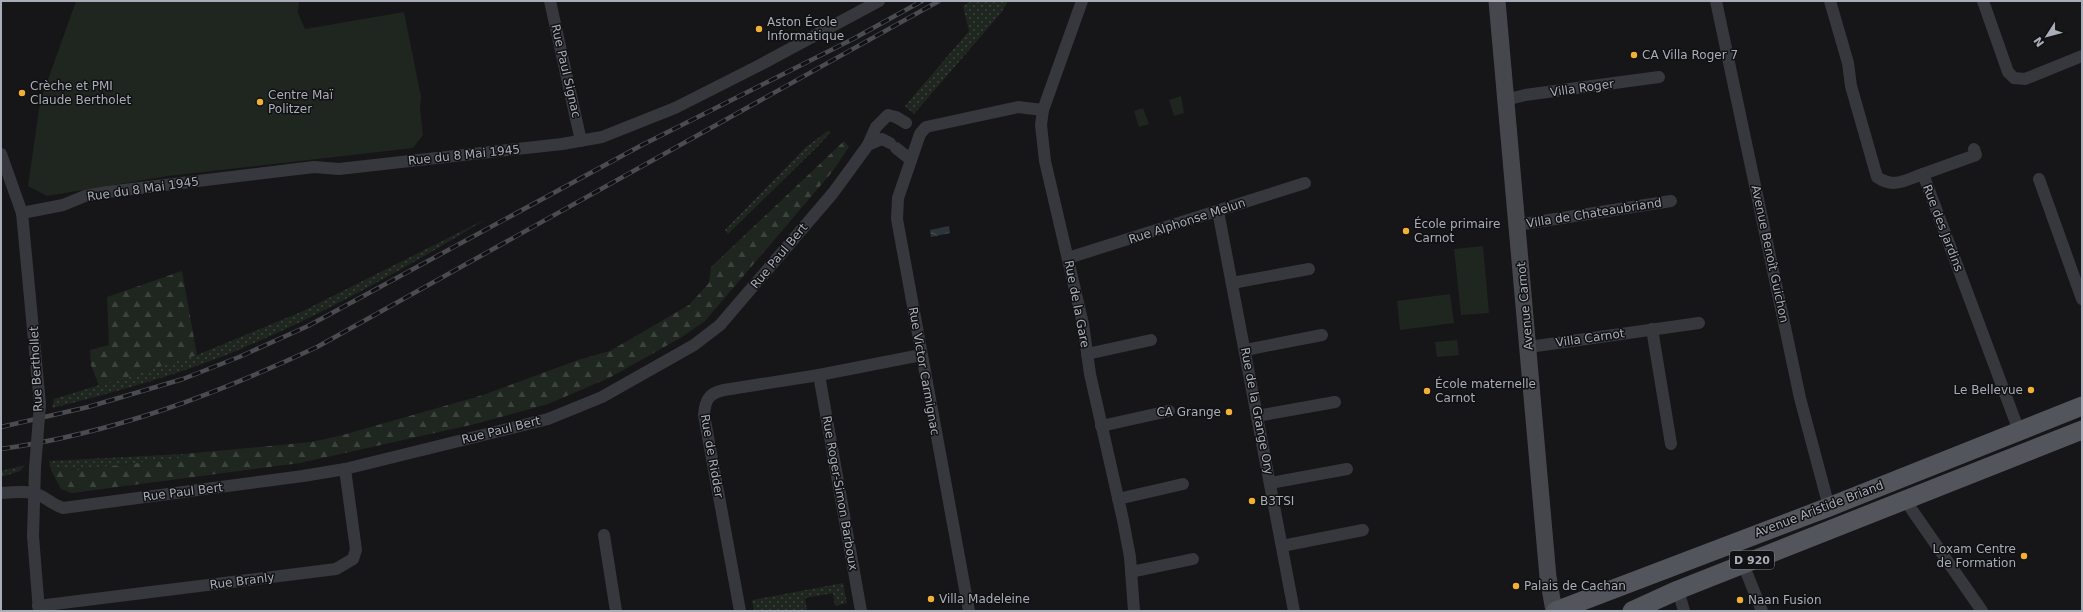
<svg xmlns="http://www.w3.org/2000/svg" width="2083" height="612" font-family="'DejaVu Sans',sans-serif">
	<defs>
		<pattern id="grass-dots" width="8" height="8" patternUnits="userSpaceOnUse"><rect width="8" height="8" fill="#1e261f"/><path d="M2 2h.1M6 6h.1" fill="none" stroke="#3c433d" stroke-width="1.8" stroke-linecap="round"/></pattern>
		<pattern id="forest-firs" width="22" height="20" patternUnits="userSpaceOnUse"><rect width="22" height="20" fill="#1e261f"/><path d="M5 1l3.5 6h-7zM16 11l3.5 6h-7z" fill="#3c433d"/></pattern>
		<pattern id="water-waves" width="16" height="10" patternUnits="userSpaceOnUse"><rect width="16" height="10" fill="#2c353c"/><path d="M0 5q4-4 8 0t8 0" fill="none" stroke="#485056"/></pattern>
	</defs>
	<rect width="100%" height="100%" fill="#161618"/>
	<g fill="url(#grass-dots)">
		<path d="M971 1H1008L1001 13 914 114 905 106 969 31 963 6Z"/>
		<path d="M829 130 830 133 819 145 728 234 725 230 806 147Z"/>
		<path d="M486 219C408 267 327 312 243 348 182 374 116 392 52 408L54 399 197 355 301 312Z"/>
		<path d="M184 454 179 458 79 470 51 468 49 461Z"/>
		<path d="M25 465 20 471 1 477V471Z"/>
		<path d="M843 583 847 603 835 606 833 593 805 598 807 611H754L752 600Z"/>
	</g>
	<g fill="url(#forest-firs)">
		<path d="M844 141 849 147 832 172 705 321 682 337 609 378 548 404 475 424 300 463 72 493 61 489 51 470V468L79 470 179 458 184 454 311 442 339 436 483 395 578 360 610 351 689 305 709 283 711 267Z"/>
		<path d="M182 271 197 355 99 386 91 365 90 350 109 345 107 297Z"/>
	</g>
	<g fill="#1e261f">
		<path d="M76 1H299L298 13 305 29 404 12 421 97 420 108 423 135 413 148 168 176 47 196 28 186 40 102Z"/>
		<path d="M1181 96 1184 113 1174 116 1169 100Z"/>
		<path d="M1143 108 1149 124 1139 127 1134 111Z"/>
		<path d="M1483 246 1489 313 1461 315 1454 249Z"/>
		<path d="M1450 294 1454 323 1400 330 1397 301Z"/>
		<path d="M1457 340 1459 355 1437 357 1435 342Z"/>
	</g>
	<path fill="url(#water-waves)" d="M949 226 950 233 931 237 930 230Z"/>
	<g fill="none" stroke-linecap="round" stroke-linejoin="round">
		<g stroke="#37383d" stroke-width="12">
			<path d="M550 1 581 141"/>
			<path d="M1082 1 1043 110 1041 125 1045 161 1083 324 1090 374 1123 520 1130 557 1134 611"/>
			<path d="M1716 1 1800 398 1829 507"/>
			<path d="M1830 1 1848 63 1851 86 1877 177C1894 189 1905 180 1923 174L2019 431"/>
			<path d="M1983 1 2008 72 2014 78 2025 79 2082 56"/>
			<path d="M1505 100 1525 95 1659 77"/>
			<path d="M868 145 882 139 890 143"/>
			<path d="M896 148 911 160"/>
			<path d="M1 154 22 213 40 404"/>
			<path d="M1923 174 1976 155 1974 149"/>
			<path d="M2039 179 2082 299"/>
			<path d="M1218 211 1294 611"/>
			<path d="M22 213 63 205 85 196 107 192 314 167 339 169 562 144 602 137 675 108 758 66 879 1"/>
			<path d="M1517 225 1671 201"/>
			<path d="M1068 258 1305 183"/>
			<path d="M1232 283 1309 269"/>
			<path d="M1652 329 1671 444"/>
			<path d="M1529 347 1699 323"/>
			<path d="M1245 350 1322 335"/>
			<path d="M1087 354 1151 340"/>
			<path d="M819 375 861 611"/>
			<path d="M1257 416 1335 402"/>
			<path d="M1101 426 1169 411"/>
			<path d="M35 468 33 536 39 611"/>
			<path d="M1270 483 1347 469"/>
			<path d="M1 493C14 492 31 490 43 497 50 501 54 505 63 508L303 476 345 469 548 419 602 397 694 345 720 325 833 193 868 145 876 127 888 115 896 117 906 123"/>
			<path d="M1118 499 1183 484"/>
			<path d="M1905 500 1982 611"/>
			<path d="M604 535 616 611"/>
			<path d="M1282 546 1363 530"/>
			<path d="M1743 564 1762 611"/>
			<path d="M1131 572 1193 559"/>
			<path d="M1678 590 1684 611"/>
			<path d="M38 606 336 569 353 559 356 550 345 469"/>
			<path d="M740 611 704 415C705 400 709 393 724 390L819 375 921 355"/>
			<path d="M969 611 897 219 898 198 920 134 926 127 1018 107 1043 110"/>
		</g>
		<path stroke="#45474d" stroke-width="17" d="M1497 1 1548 577 1554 611"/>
		<g stroke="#53555c" stroke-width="19">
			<path d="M1556 611 1829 507 2082 406"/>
			<path d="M1632 611 1678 590 2082 430"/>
		</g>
		<g stroke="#4a4c52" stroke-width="4.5">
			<g id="rail">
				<path d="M1 427 88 407 183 379 239 357 308 326 642 145 853 39 922 1"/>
				<path d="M1 449C114 433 214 395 317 347L939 1"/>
			</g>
		</g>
		<use href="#rail" stroke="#111113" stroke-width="3" stroke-dasharray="9" stroke-linecap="butt"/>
		<path stroke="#37383d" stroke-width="12" d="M35 468 40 404"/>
	</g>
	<g fill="#f2b134" stroke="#111113" stroke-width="1.5">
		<circle cx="759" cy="29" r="4"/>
		<circle cx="1634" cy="55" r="4"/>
		<circle cx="22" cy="93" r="4"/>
		<circle cx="260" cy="102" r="4"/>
		<circle cx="1406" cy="231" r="4"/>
		<circle cx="2031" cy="390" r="4"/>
		<circle cx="1427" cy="391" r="4"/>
		<circle cx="1229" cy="412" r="4"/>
		<circle cx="1252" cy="501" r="4"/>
		<circle cx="2024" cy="556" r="4"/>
		<circle cx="1516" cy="586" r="4"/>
		<circle cx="931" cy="599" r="4"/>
		<circle cx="1740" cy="600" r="4"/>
	</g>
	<g text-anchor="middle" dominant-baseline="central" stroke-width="3" stroke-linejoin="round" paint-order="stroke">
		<rect fill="#111113" stroke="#7b7e86" stroke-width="1" x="1730" y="551" width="44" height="18" rx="3"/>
		<g font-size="11" font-weight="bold" fill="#a8adb8">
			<text x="1752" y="560">D 920</text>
		</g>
		<g font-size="12" fill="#a8adb8" stroke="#111113" text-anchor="start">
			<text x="767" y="22">Aston École<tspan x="767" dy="14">Informatique</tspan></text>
			<text x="1642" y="55">CA Villa Roger 7</text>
			<text x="30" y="86">Crèche et PMI<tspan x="30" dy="14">Claude Bertholet</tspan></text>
			<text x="268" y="95">Centre Maï<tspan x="268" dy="14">Politzer</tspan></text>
			<text x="1414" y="224">École primaire<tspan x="1414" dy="14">Carnot</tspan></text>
			<text x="1435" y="384">École maternelle<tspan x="1435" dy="14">Carnot</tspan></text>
			<text x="2023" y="390" text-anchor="end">Le Bellevue</text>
			<text x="1221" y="412" text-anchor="end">CA Grange</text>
			<text x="1260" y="501">B3TSI</text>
			<text x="2016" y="549" text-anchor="end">Loxam Centre<tspan x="2016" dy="14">de Formation</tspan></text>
			<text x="1524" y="586">Palais de Cachan</text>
			<text x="939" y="599">Villa Madeleine</text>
			<text x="1748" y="600">Naan Fusion</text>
		</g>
		<g font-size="12" fill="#a8adb8" stroke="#111113">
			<text transform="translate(566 71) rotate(77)">Rue Paul Signac</text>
			<text transform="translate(1582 88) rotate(-8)">Villa Roger</text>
			<text transform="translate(464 155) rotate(-6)">Rue du 8 Mai 1945</text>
			<text transform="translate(143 189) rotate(-8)">Rue du 8 Mai 1945</text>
			<text transform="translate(1594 213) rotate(-9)">Villa de Chateaubriand</text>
			<text transform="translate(1187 221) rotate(-18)">Rue Alphonse Melun</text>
			<text transform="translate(1943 228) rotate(69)">Rue des Jardins</text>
			<text transform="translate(1770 254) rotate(78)">Avenue Benoît Guichon</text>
			<text transform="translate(779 256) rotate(-50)">Rue Paul Bert</text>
			<text transform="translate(1077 304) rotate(79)">Rue de la Gare</text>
			<text transform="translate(1525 306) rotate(-95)">Avenue Carnot</text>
			<text transform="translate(1590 338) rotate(-8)">Villa Carnot</text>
			<text transform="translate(36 369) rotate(-93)">Rue Berthollet</text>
			<text transform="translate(924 371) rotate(80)">Rue Victor Carmignac</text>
			<text transform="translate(1257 411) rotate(79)">Rue de la Grange Ory</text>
			<text transform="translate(501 430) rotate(-14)">Rue Paul Bert</text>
			<text transform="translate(712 456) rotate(80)">Rue de Ridder</text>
			<text transform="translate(183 492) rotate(-7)">Rue Paul Bert</text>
			<text transform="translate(840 493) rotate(80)">Rue Roger-Simon Barboux</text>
			<text transform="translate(1819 509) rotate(-21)">Avenue Aristide Briand</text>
			<text transform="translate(242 581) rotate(-7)">Rue Branly</text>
		</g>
	</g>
	<rect width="2083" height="612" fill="none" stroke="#a8adb8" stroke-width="4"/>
	<g transform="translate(2047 36) rotate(234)" stroke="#111113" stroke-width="3" paint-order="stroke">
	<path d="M0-3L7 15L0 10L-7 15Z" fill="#a8adb8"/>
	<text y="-6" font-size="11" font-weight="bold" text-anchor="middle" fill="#a8adb8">N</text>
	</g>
</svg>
